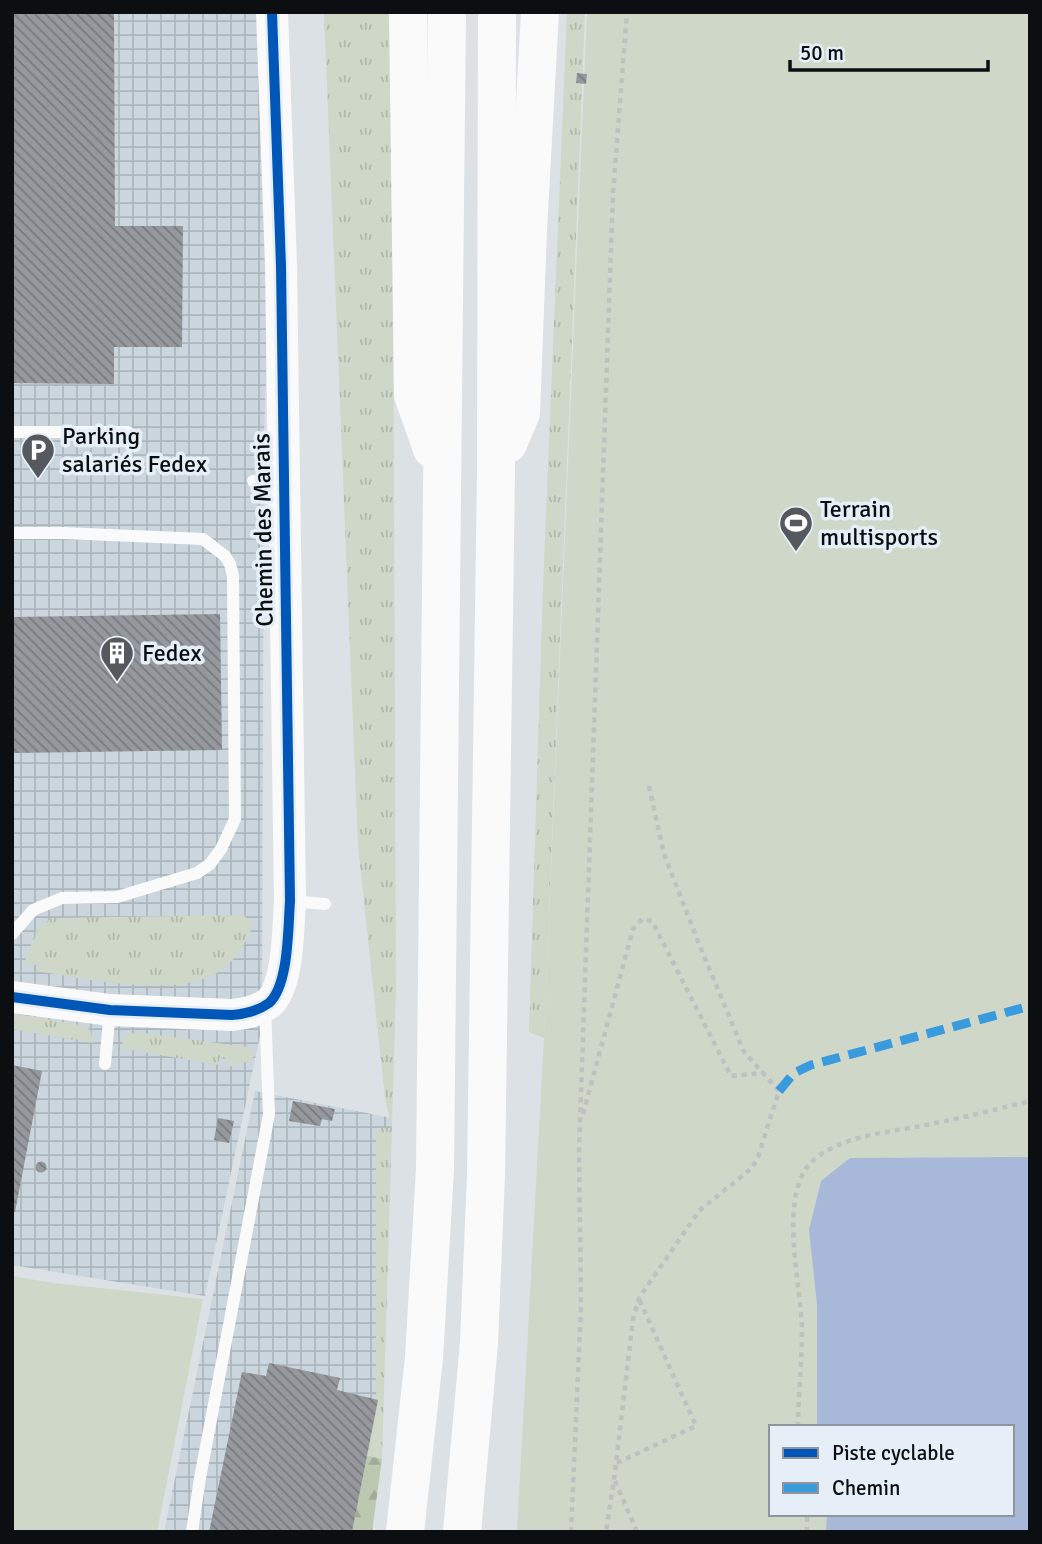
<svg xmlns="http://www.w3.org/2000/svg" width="1042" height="1544" font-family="Signika,sans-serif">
	<defs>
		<pattern id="industrial-grid" width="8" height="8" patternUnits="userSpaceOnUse" patternTransform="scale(1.75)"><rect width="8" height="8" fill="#cad5dd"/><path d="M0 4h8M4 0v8" fill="none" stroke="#acb6bd"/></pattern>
		<pattern id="grass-tufts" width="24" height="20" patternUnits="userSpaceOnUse" patternTransform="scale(1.75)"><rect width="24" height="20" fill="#ced7c8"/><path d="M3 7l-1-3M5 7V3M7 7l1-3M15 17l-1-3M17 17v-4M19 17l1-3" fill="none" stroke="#b0b7ab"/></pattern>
		<pattern id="forest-firs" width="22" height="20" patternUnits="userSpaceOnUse" patternTransform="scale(1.75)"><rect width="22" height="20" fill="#bdc8b0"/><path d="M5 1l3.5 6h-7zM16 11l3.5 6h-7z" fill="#a1ab96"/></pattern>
		<pattern id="building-back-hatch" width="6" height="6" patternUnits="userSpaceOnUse" patternTransform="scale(1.75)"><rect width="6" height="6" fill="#95989c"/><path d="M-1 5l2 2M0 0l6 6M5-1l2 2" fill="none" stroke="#787a7e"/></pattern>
	</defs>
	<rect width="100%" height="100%" fill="#dce1e6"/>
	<g fill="url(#industrial-grid)">
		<path d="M12 12H277L264 440 262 1026 205 1296 12 1265Z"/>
		<path d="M255 1091 392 1118 379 1458 366 1532H164Z"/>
	</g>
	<g fill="url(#grass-tufts)">
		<path d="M324 12H392L396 991 382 1459 367 1456 376 1400V1128H392L385 1098 358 846Z"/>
		<path d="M567 12H585L544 1038 529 1032 543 586Z"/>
		<path d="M244 915 253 925C245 946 233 965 213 975 170 998 83 978 36 971L37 965 24 963 37 929 52 918Z"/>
		<path d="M12 1013 85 1026 91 1031 93 1043 12 1029Z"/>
		<path d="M135 1032 246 1047 252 1049 254 1056 250 1061 228 1067 229 1060 220 1058 217 1065 143 1052V1049L137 1048V1051L120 1048 126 1036Z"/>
	</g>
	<path fill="url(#forest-firs)" d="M367 1456 382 1459 372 1532H352Z"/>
	<g fill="#ced7c8" fill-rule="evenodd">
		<path d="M587 12H1030V1532H517L544 1038ZM771 1427H1012V1514H771Z"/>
		<path d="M12 1276 53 1283 203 1299 157 1532H12Z"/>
	</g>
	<path fill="#a8b8d9" d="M1030 1157V1532H826L827 1514H1012V1427H817V1304L809 1230 821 1181 850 1158Z"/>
	<g fill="url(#building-back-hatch)">
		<path d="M12 12H114L115 226H183L182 347H114V384L12 383Z"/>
		<path d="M577 73 587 74 586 84 576 83Z"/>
		<path d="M220 614 222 750 12 753V617Z"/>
		<path d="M12 1065 42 1071 15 1212 12 1211Z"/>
		<path d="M293 1101 335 1109 332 1121 322 1119 320 1126 289 1121Z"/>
		<path d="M218 1118 234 1121 229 1143 214 1140Z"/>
		<circle cx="41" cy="1167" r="5.5"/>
		<path d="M269 1363 340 1378 337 1390 378 1400 352 1532H209L242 1372 266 1376Z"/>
	</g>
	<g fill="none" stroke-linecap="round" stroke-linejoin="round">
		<g stroke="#bec0c1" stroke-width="4.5" stroke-dasharray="5 5" stroke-linecap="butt">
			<path d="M649 786 664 854 699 944 744 1052 763 1073"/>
			<path d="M583 1114 633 929 642 919 652 921 731 1076 763 1073 779 1091 758 1157 752 1168 699 1211 639 1298 633 1319 614 1480 606 1532"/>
			<path d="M798 1427C798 1395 802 1363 802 1331 802 1286 775 1189 816 1158 845 1135 886 1133 921 1126 958 1119 994 1110 1030 1101"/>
			<path d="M617 1463 696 1426 639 1299"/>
			<path d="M615 1481 637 1532"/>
			<path d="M571 1532 581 1306 579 1149 613 193 627 12"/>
			<path d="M807 1532V1514"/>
		</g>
		<g stroke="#fafafb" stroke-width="12">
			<path d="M12 432H128"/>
			<path d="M253 481H283"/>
			<path d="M12 533H64L203 539 225 556 230 564 233 576 235 819 221 849 210 864 197 873 117 897 62 898 33 910 12 934"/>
			<path d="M291 901 325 904"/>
			<path d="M105 1064 110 1010"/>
			<path d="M192 1532 200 1478 269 1114 265 1007"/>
		</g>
		<path stroke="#fafafb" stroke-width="32" d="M12 997 110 1010 232 1015C245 1014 258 1011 269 1003 289 985 288 927 290 901L281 266 272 12"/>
		<g stroke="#fafafb" stroke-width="38">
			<path d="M408 12 413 395 432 449"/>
			<path d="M508 444 521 413 528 230 540 12"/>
			<path d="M405 1532 424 1358 435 1169 447 12"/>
			<path d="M462 1532 479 1343 486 1175 496 472 497 12"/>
		</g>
		<path stroke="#3a9ade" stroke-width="9" stroke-dasharray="18 9" stroke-linecap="butt" d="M779 1091 794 1073 811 1065 1030 1006"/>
		<g stroke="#e6eff7" stroke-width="15">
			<path id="cycleway" d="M12 997 110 1010 232 1015C245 1014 258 1011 269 1003 289 985 288 927 290 901L281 266 272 12"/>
		</g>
		<use href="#cycleway" stroke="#0057b8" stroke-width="10"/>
	</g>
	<defs>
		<g id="parking-pin" transform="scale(1.75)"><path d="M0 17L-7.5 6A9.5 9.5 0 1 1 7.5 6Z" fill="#55585c" stroke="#e6eff7"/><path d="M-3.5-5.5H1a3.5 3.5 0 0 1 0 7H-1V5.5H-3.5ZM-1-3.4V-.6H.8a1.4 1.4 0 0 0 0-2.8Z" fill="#fff"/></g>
		<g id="stadium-pin" transform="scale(1.75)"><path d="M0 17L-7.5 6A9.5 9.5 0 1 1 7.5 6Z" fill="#55585c" stroke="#e6eff7"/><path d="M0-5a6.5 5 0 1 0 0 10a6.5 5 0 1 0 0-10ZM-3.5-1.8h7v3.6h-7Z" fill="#fff"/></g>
		<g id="building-pin" transform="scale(1.75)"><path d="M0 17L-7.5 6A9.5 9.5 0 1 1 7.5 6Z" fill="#55585c" stroke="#e6eff7"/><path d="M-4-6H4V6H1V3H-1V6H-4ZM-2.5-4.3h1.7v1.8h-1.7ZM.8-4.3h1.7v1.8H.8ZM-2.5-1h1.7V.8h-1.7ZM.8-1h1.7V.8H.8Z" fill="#fff"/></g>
	</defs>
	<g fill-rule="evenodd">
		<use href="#parking-pin" x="38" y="450"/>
		<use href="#stadium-pin" x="796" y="523"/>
		<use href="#building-pin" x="117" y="653"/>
	</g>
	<g text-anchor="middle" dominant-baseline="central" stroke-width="7" stroke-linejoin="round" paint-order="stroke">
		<g font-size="24" fill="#0c0f11" stroke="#e6eff7" text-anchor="start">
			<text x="62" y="436">Parking<tspan x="62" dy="28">salariés Fedex</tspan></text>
			<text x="820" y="509">Terrain<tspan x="820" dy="28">multisports</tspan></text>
			<text x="142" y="653">Fedex</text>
		</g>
		<g font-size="24" fill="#0c0f11" stroke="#e6eff7">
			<text transform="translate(263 530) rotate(-91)">Chemin des Marais</text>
		</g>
	</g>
	<rect width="1042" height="1544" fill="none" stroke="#0c0f11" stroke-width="28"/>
	<rect x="769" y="1425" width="245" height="91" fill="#e6eff7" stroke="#8f959b" stroke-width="2"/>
	<rect x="783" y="1448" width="35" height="10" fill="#0057b8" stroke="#8f959b" stroke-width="2"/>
	<text x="832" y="1460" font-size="21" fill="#0c0f11">Piste cyclable</text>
	<rect x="783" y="1483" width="35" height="10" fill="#3a9ade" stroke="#8f959b" stroke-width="2"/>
	<text x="832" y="1495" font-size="21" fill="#0c0f11">Chemin</text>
	<path d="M790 60v10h198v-10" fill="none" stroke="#0c0f11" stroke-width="3.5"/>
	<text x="800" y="60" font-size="21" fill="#0c0f11" stroke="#e6eff7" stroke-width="5" paint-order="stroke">50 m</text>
</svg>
